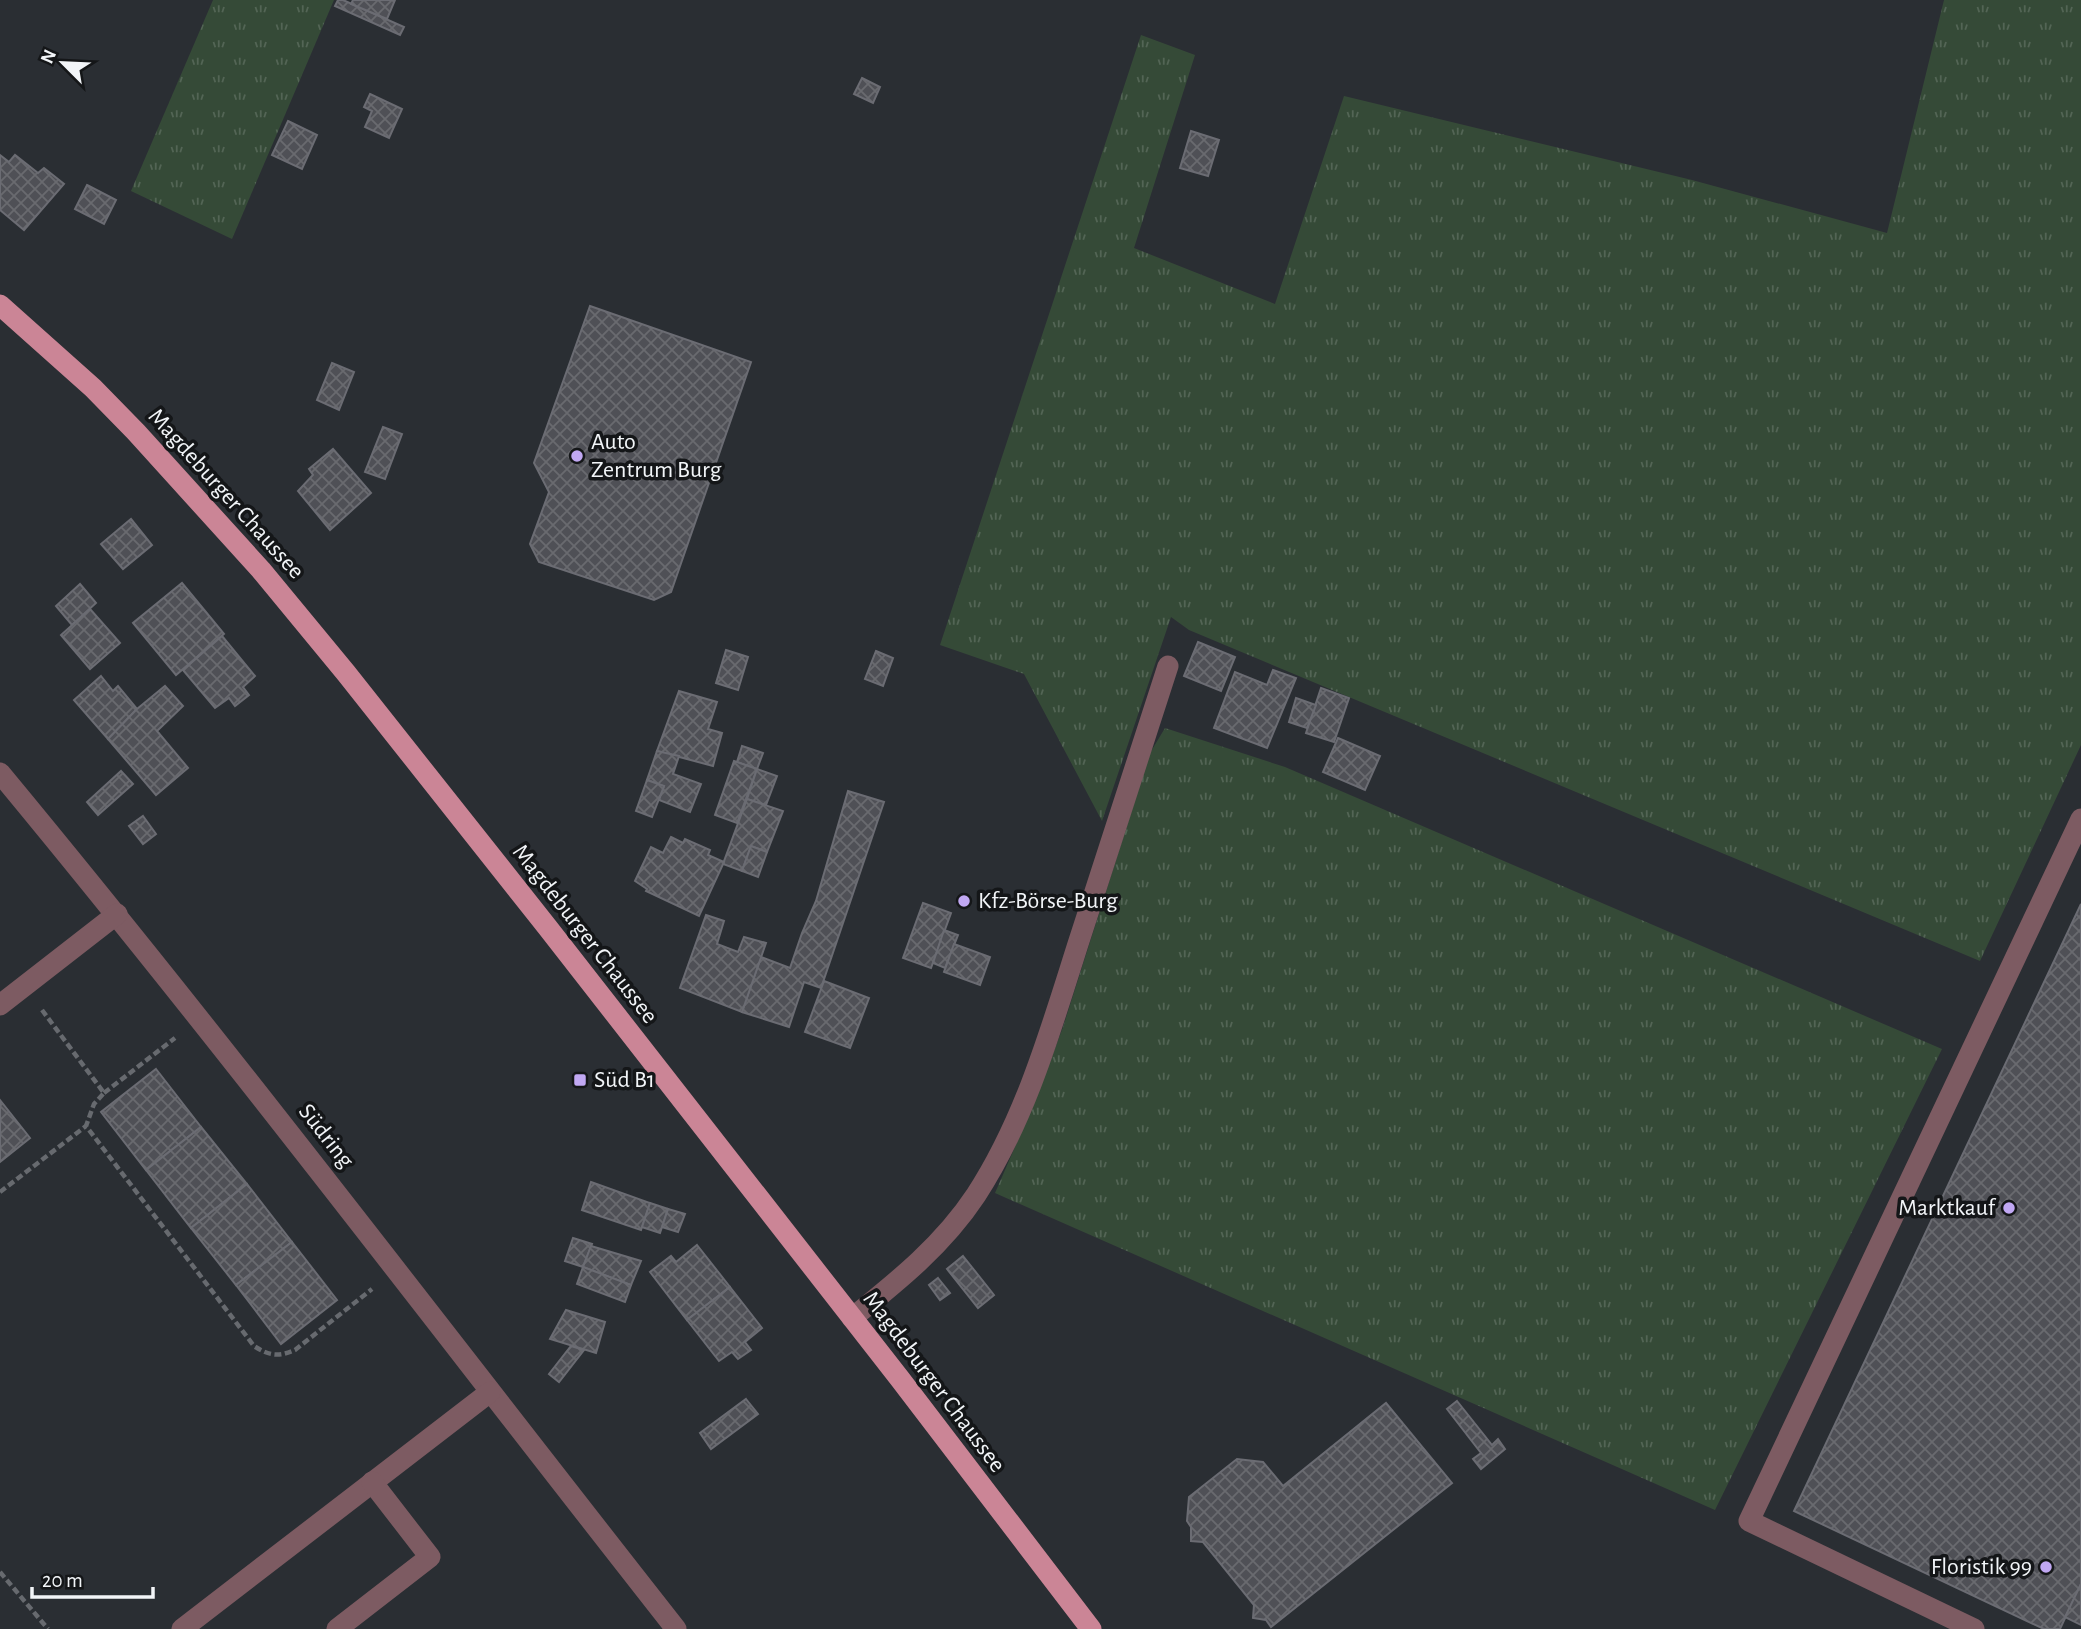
<svg xmlns="http://www.w3.org/2000/svg" width="2081" height="1629" font-family="'Alegreya Sans',sans-serif">
	<defs>
		<pattern id="grass-tufts" width="24" height="20" patternUnits="userSpaceOnUse" patternTransform="scale(1.75)"><rect width="24" height="20" fill="#354a37"/><path d="M3 7l-1-3M5 7V3M7 7l1-3M15 17l-1-3M17 17v-4M19 17l1-3" fill="none" stroke="#536555"/></pattern>
		<pattern id="building-cross-hatch" width="8" height="8" patternUnits="userSpaceOnUse" patternTransform="scale(1.75)"><rect width="8" height="8" fill="#4f5056"/><path d="M0 0l8 8M0 8l8-8" fill="none" stroke="#696a6f"/></pattern>
	</defs>
	<rect width="100%" height="100%" fill="#2a2e33"/>
	<g fill="url(#grass-tufts)">
		<path d="M213 0H334L232 239 131 191Z"/>
		<path d="M1944 0H2081V745L1980 961 1189 630 1171 617 1102 821 1024 674 940 645 1141 35 1195 55 1134 248 1275 304 1344 96 1692 180 1887 233Z"/>
		<path d="M1165 728 1285 767 1942 1049 1715 1510 995 1193 1035 1101 1063 1027 1150 753Z"/>
	</g>
	<g fill="url(#building-cross-hatch)" stroke="#6b6c73" stroke-width="2">
		<path d="M338 0H343L404 27 400 35 335 6Z"/>
		<path d="M353 0H395L387 19 351 4Z"/>
		<path d="M862 78 880 87 873 103 854 94Z"/>
		<path d="M370 94 402 109 389 138 365 127 372 111 364 107Z"/>
		<path d="M288 121 317 135 302 169 272 155Z"/>
		<path d="M1191 131 1219 140 1208 176 1180 168Z"/>
		<path d="M0 155 9 162 15 155 38 173 44 168 64 184 24 230 0 210Z"/>
		<path d="M87 185 116 200 104 224 75 209Z"/>
		<path d="M590 306 751 362 671 592 654 600 539 562 530 544 549 492 534 463Z"/>
		<path d="M332 363 354 372 339 410 317 400Z"/>
		<path d="M383 427 402 434 385 479 365 472Z"/>
		<path d="M333 449 371 493 330 530 298 491 313 475 309 469Z"/>
		<path d="M131 519 152 545 123 569 101 544Z"/>
		<path d="M182 583 224 634 176 675 133 623Z"/>
		<path d="M80 584 96 603 72 625 56 606Z"/>
		<path d="M90 609 120 643 90 669 61 635Z"/>
		<path d="M222 636 255 676 243 687 249 695 235 706 229 698 215 708 183 670Z"/>
		<path d="M1198 642 1235 657 1221 691 1184 676Z"/>
		<path d="M726 650 748 657 738 690 716 683Z"/>
		<path d="M876 651 893 658 883 686 865 679Z"/>
		<path d="M1273 670 1296 678 1267 748 1214 728 1235 672 1267 685Z"/>
		<path d="M101 676 113 691 118 686 137 709 108 739 74 700Z"/>
		<path d="M165 686 183 706 157 731 188 768 156 795 108 739 137 709Z"/>
		<path d="M1321 688 1349 698 1334 742 1306 733Z"/>
		<path d="M679 691 717 702 708 729 722 733 713 766 657 751Z"/>
		<path d="M1296 698 1316 705 1307 728 1289 722Z"/>
		<path d="M1338 738 1380 756 1365 790 1323 772Z"/>
		<path d="M742 746 763 753 757 769 737 762Z"/>
		<path d="M657 751 679 756 673 774 701 784 690 812 659 800 664 786 647 780Z"/>
		<path d="M734 761 757 769 737 823 715 815Z"/>
		<path d="M757 769 777 776 766 805 747 799Z"/>
		<path d="M121 771 133 784 98 815 87 802Z"/>
		<path d="M647 780 664 786 652 817 636 811Z"/>
		<path d="M848 791 884 802 821 988 804 982 789 1027 742 1012 761 957 790 968 802 933 816 901Z"/>
		<path d="M747 799 783 811 767 852 751 846 742 871 723 864Z"/>
		<path d="M143 816 156 834 143 844 129 826Z"/>
		<path d="M671 837 683 843 685 839 710 850 708 855 724 862 699 916 646 891 647 889 635 881 651 847 663 853Z"/>
		<path d="M751 846 767 852 758 877 742 871Z"/>
		<path d="M923 903 951 913 931 968 903 958Z"/>
		<path d="M2081 904V1584L2060 1629H2044L1794 1511Z"/>
		<path d="M706 915 724 921 717 944 738 952 744 937 766 943 742 1012 680 988Z"/>
		<path d="M944 930 958 935 945 968 933 963Z"/>
		<path d="M954 944 990 957 980 985 944 972Z"/>
		<path d="M824 981 869 998 850 1048 805 1032Z"/>
		<path d="M156 1069 201 1127 146 1170 101 1112Z"/>
		<path d="M0 1100 30 1138 0 1162Z"/>
		<path d="M201 1127 247 1184 191 1228 146 1170Z"/>
		<path d="M591 1182 650 1203 641 1230 582 1210Z"/>
		<path d="M247 1184 292 1242 236 1285 191 1228Z"/>
		<path d="M650 1203 668 1209 660 1233 642 1227Z"/>
		<path d="M668 1209 685 1214 678 1232 662 1227Z"/>
		<path d="M573 1238 592 1244 583 1267 565 1261Z"/>
		<path d="M292 1242 337 1300 281 1344 236 1285Z"/>
		<path d="M697 1245 730 1287 687 1320 650 1272 671 1256 676 1262Z"/>
		<path d="M591 1246 641 1261 631 1285 583 1267Z"/>
		<path d="M963 1256 994 1295 978 1308 947 1269Z"/>
		<path d="M583 1267 631 1285 625 1302 577 1284Z"/>
		<path d="M938 1278 950 1293 940 1300 929 1285Z"/>
		<path d="M730 1287 762 1328 745 1342 751 1350 738 1359 732 1352 719 1361 687 1320Z"/>
		<path d="M566 1310 605 1322 596 1353 550 1339Z"/>
		<path d="M571 1346 584 1350 559 1382 549 1374Z"/>
		<path d="M746 1399 758 1414 711 1449 700 1433Z"/>
		<path d="M1457 1401 1492 1445 1498 1439 1505 1449 1481 1469 1473 1459 1481 1453 1447 1409Z"/>
		<path d="M1386 1403 1452 1483 1271 1627 1266 1620 1253 1618 1254 1605 1203 1542 1191 1541V1527L1187 1521 1189 1497 1237 1459 1263 1462 1283 1486Z"/>
		<path d="M2081 1584V1625L2065 1617Z"/>
	</g>
	<g fill="none" stroke-linecap="round" stroke-linejoin="round">
		<g stroke="#676a6f" stroke-width="4.5" stroke-dasharray="7 3.5" stroke-linecap="butt">
			<path d="M42 1010 104 1093 94 1104 86 1126 254 1346C269 1356 279 1357 295 1350L372 1289"/>
			<path d="M104 1093 175 1038"/>
			<path d="M0 1192 86 1126"/>
			<path d="M0 1572 48 1629"/>
		</g>
		<g stroke="#7d5b62" stroke-width="21">
			<path d="M0 773C232 1053 451 1343 676 1629"/>
			<path d="M0 1005 117 914"/>
			<path d="M852 1318C898 1281 943 1245 976 1195 1025 1120 1051 1029 1078 944 1108 851 1138 759 1168 666"/>
			<path d="M182 1629 490 1392"/>
			<path d="M337 1629 430 1557 372 1482"/>
			<path d="M1974 1629 1749 1521 2081 819"/>
		</g>
		<path stroke="#cb8596" stroke-width="21" d="M0 305 93 388 136 432 261 570 346 673 548 928 900 1379 1091 1629"/>
	</g>
	<g fill="#c1a8f3" stroke="#141618" stroke-width="2.5">
		<circle cx="577" cy="456" r="7"/>
		<circle cx="964" cy="901" r="7"/>
		<rect x="573" y="1073" width="14" height="14" rx="3.5"/>
		<circle cx="2009" cy="1208" r="7"/>
		<circle cx="2046" cy="1567" r="7"/>
	</g>
	<g text-anchor="middle" dominant-baseline="central" stroke-width="7" stroke-linejoin="round" paint-order="stroke">
		<g font-size="24" fill="#f2f5f8" stroke="#141618" text-anchor="start">
			<text x="591" y="442">Auto<tspan x="591" dy="28">Zentrum Burg</tspan></text>
			<text x="978" y="901">Kfz-Börse-Burg</text>
			<text x="594" y="1080">Süd B1</text>
			<text x="1995" y="1208" text-anchor="end">Marktkauf</text>
			<text x="2032" y="1567" text-anchor="end">Floristik 99</text>
		</g>
		<g font-size="24" fill="#f2f5f8" stroke="#141618">
			<text transform="translate(226 494) rotate(48)">Magdeburger Chaussee</text>
			<text transform="translate(585 934) rotate(52)">Magdeburger Chaussee</text>
			<text transform="translate(326 1136) rotate(52)">Südring</text>
			<text transform="translate(934 1382) rotate(53)">Magdeburger Chaussee</text>
		</g>
	</g>
	<g transform="translate(63 63) rotate(294)" stroke="#141618" stroke-width="5" paint-order="stroke">
	<path d="M0-5L12 26L0 18L-12 26Z" fill="#f2f5f8"/>
	<text y="-10" font-size="19" font-weight="bold" text-anchor="middle" fill="#f2f5f8">N</text>
	</g>
	<path d="M32 1587v10h121v-10" fill="none" stroke="#f2f5f8" stroke-width="3.5"/>
	<text x="42" y="1587" font-size="21" fill="#f2f5f8" stroke="#141618" stroke-width="5" paint-order="stroke">20 m</text>
</svg>
